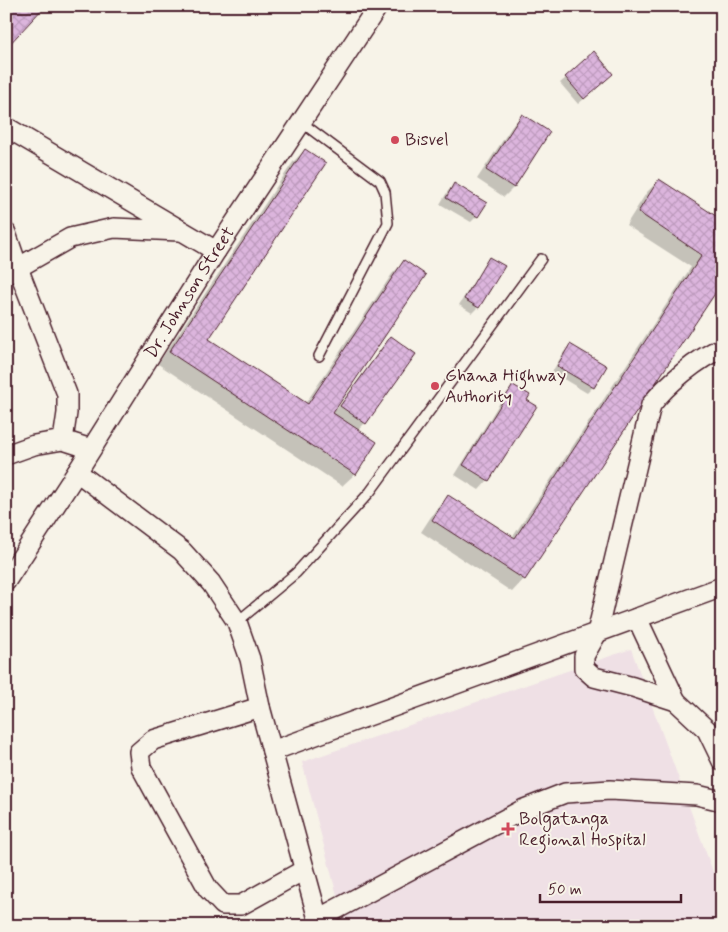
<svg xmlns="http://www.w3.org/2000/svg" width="728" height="932" font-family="Mynerve,sans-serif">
	<defs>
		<pattern id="building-cross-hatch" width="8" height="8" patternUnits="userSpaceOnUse" patternTransform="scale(1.25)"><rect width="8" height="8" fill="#dcb5dd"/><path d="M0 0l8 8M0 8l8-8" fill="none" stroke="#be9bbe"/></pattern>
	</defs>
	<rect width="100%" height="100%" fill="#f7f3e8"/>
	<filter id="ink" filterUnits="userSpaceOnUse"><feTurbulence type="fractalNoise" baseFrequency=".02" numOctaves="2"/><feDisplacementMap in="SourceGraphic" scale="10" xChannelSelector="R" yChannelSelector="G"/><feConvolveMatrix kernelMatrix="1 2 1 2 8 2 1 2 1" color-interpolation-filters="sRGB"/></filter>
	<g filter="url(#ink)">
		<path fill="#efe0e5" d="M631 649 722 896V926H345L302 762Z"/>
		<g fill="#0003">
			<path d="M566 78 606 80 578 104 560 83Z"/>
			<path d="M522 116 549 133 513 188 504 197 477 179 513 125Z"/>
			<path d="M305 150 207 339 305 404 392 274 404 262 335 407 337 409 382 347 391 337 415 354 365 423 358 430 355 474 342 486 158 364 293 162Z"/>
			<path d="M659 180 722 281 524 579 512 592 421 532 436 509 448 497 512 538 691 267 626 225 647 192Z"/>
			<path d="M454 185 485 203 477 216 471 222 440 204 448 191Z"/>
			<path d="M490 259 478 307 472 313 459 305 484 265Z"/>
			<path d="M570 346 593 387 587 393 552 372 564 352Z"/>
			<path d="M514 387 488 480 479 490 455 475 504 396Z"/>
		</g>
		<g fill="url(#building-cross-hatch)" stroke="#4a1f2b">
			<path d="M6 6H45L6 48Z"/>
			<path d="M594 51 613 74 584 99 565 77Z"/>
			<path d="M522 114 550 132 514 188 486 170Z"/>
			<path d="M305 149 326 163 209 339 308 404 404 260 426 275 333 413 377 442 356 475 169 352Z"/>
			<path d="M659 179 722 220V283L525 580 432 520 448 495 515 538 702 255 638 212Z"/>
			<path d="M454 183 487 203 478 217 446 198Z"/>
			<path d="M489 257 505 266 479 308 464 299Z"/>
			<path d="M391 336 416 354 366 424 340 406Z"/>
			<path d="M570 344 607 366 594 388 557 366Z"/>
			<path d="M513 385 530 395 527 400 537 406 489 481 463 465Z"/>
		</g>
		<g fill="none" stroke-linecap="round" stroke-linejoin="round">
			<g stroke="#4a1f2b" stroke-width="12">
				<g id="service">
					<path d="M301 122 380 181 385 192 388 223 319 356"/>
					<path d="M237 622 296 573 370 492 541 259"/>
				</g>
			</g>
			<g stroke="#4a1f2b" stroke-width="22">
				<g id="minor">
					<path d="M6 127 216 251"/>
					<path d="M6 233 18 268 67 394V413L63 440"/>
					<path d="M7 274 70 238 114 228 179 231"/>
					<path d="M722 348C698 358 666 385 651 405L597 633 584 656V668L594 677 633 687 676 701 707 730 722 761"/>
					<path d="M6 455 34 445 63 440 91 449"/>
					<path d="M77 472 182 551 211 583 237 622 250 659 260 707 318 919 316 926"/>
					<path id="s1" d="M6 581 77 472 216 251 378 6"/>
					<path d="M637 618 676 701"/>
					<path d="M260 707 153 740 139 752 141 767 208 889 223 905H241L304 870"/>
					<path d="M272 751 722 587"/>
					<path d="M318 919 524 809 565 793 610 790 697 795 722 801"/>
				</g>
			</g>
			<use href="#service" stroke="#f7f3e8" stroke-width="9"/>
			<use href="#minor" stroke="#f7f3e8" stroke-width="19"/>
		</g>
	</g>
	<g fill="#d1495b" stroke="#f7f3e8" stroke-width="2">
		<circle cx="395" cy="140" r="5"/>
		<circle cx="435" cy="386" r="5"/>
		<path d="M505.5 821.5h5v5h5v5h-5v5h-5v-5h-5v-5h5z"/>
	</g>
	<g text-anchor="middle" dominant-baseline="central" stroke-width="4" stroke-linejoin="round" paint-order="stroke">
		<g font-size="18" fill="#4a1f2b" stroke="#f7f3e8" text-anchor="start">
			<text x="405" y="140">Bisvel</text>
			<text x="445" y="376">Ghana Highway<tspan x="445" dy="21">Authority</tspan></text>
			<text x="519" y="819">Bolgatanga<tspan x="519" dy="21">Regional Hospital</tspan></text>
		</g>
		<g font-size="18" fill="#4a1f2b" stroke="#f7f3e8">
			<text stroke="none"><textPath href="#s1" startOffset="342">Dr. Johnson Street</textPath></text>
		</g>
	</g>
	<rect width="728" height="932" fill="none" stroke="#f7f3e8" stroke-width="25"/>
	<rect x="12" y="12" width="703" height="907" fill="none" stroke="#4a1f2b" stroke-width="2" filter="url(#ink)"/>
	<path d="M540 894v8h141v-8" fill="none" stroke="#4a1f2b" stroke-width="2.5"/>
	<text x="548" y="894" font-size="15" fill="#4a1f2b" stroke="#f7f3e8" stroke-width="4" paint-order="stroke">50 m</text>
</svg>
